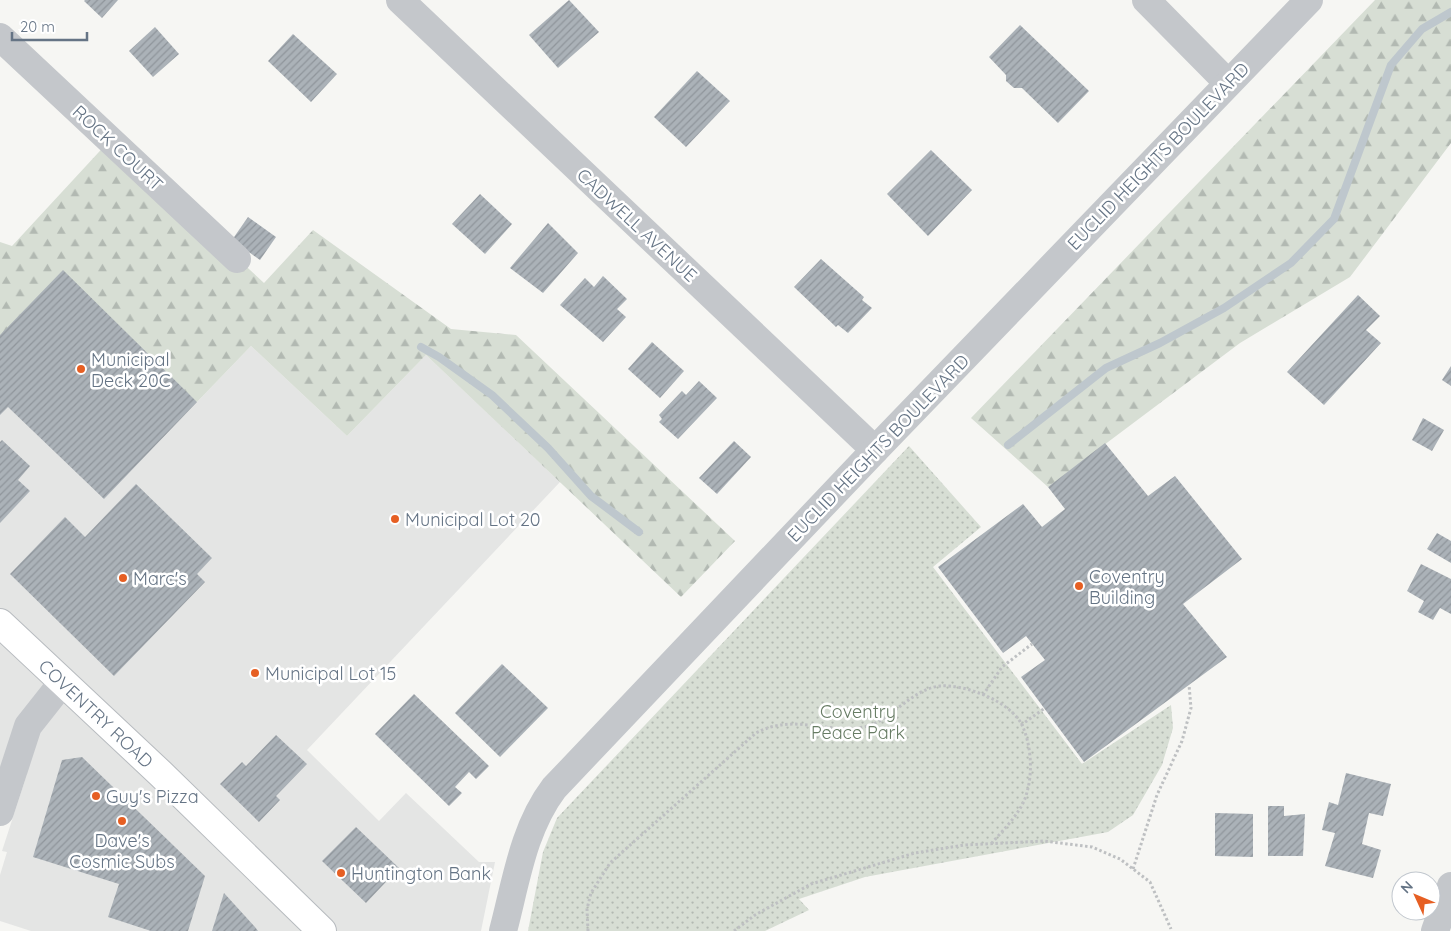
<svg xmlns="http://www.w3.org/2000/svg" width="1451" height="931" font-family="Quicksand,sans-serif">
	<defs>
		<pattern id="forest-firs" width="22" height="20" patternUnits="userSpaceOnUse" patternTransform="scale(1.25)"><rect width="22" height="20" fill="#d7ded4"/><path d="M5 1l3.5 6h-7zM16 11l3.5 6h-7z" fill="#b2b9b2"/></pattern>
		<pattern id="park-dots" width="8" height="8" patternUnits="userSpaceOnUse" patternTransform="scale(1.25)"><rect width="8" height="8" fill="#d7ded4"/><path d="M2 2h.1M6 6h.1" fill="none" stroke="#b2b9b2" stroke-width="1.8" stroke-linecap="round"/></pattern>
		<pattern id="building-hatch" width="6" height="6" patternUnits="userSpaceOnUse" patternTransform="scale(1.25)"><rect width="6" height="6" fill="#abb2b8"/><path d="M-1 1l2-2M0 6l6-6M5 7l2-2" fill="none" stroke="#8f959b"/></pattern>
	</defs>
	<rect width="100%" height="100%" fill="#f6f6f3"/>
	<path fill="#e4e5e4" d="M0 335 197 402 251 346 347 436 426 355 560 482 307 750 379 821 406 793 479 862H495L481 931H31L0 921V875L7 852 2 851 27 774 0 766Z"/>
	<g fill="url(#forest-firs)">
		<path d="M1375 0H1451V143L1350 277 1240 343 1048 487 971 418Z"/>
		<path d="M110 140 264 283 313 230 451 329 516 335 735 541 681 597 426 355 347 436 251 346 197 402 0 335V242L12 246Z"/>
	</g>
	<path fill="url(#park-dots)" d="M909 446 981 527 933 567 1082 764 1171 705 1173 728 1162 765 1133 815 1108 832 865 877 799 899 809 910 765 931H528L543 852 557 818Z"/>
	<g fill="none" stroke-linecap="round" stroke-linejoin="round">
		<g stroke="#bec7cd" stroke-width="8">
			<path d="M421 347 439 357 492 395 548 448 591 496 639 532"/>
			<path d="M1008 445 1106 368 1160 343 1224 308 1291 263 1334 219 1391 65 1422 29 1451 12"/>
		</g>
	</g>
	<g fill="url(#building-hatch)">
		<path d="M85 0H118L102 18 84 1Z"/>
		<path d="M569 0 599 32 558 68 529 35Z"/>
		<path d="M1020 25 1089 91 1058 123 1022 88H1014L1006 81V75L989 57Z"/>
		<path d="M155 27 179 54 153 77 129 51Z"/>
		<path d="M293 34 337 74 311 102 268 61Z"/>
		<path d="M697 71 730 101 686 147 654 117Z"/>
		<path d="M931 150 972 190 928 236 887 194Z"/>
		<path d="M480 194 512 224 485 254 452 224Z"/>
		<path d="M248 217 276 237 260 260 232 240Z"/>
		<path d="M548 223 578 253 543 293 510 268Z"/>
		<path d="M821 259 864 297 862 300 872 308 848 333 838 325 836 327 794 287Z"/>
		<path d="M63 270 197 402 104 499 8 407 0 415V335Z"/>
		<path d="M603 276 627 299 617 309 626 317 603 342 560 305 585 278 594 287Z"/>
		<path d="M1358 295 1380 316 1366 330 1381 343 1324 405 1287 372Z"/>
		<path d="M652 342 684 371 660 398 628 369Z"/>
		<path d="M1451 366V386L1442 380Z"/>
		<path d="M699 381 717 398 678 439 659 422 662 419 659 415 682 391 686 395Z"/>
		<path d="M1423 418 1444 430 1432 451 1412 440Z"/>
		<path d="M2 440 30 466 18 480 30 491 0 523V442Z"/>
		<path d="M734 441 751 457 717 494 699 478Z"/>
		<path d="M1105 443 1148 496 1175 476 1242 559 1183 604 1227 657 1084 762 1021 677 1045 660 1026 636 1003 653 938 567 1023 504 1042 527 1065 509 1048 487Z"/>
		<path d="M136 484 212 558 197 574 205 582 114 676 10 574 65 517 85 537Z"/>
		<path d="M1437 533 1451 541V563L1427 549Z"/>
		<path d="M1421 564 1451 579V614L1440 608 1433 620 1418 612 1424 601 1407 591Z"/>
		<path d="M502 664 548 708 500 757 455 713Z"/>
		<path d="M414 694 489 766 476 779 469 772 455 787 462 793 449 806 375 734Z"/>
		<path d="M276 735 307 764 276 796 280 800 259 822 220 784 242 762 246 766Z"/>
		<path d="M82 757 205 876 188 931H151L108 917 119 884 33 857 62 760Z"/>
		<path d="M1346 773 1391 784 1383 816 1369 813 1362 844 1381 850 1373 878 1325 866 1335 833 1322 830 1329 802 1338 805Z"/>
		<path d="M1268 806H1284V816L1305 814 1303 856H1268Z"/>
		<path d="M1215 813 1253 814V857L1215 856Z"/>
		<path d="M356 827 399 868 366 903 322 861Z"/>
		<path d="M224 893 255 927 258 931H212Z"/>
	</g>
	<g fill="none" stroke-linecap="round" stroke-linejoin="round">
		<g stroke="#b7bbbf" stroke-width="30">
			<g id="major">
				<path id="s1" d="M0 623 161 774 322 931"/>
			</g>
		</g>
		<g stroke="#bec0c2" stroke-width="3" stroke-dasharray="2.5 2.5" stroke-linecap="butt">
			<path d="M983 695 1002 667 1032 644"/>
			<path d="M1021 725 1045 708"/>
			<path d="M1133 869 1157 795 1182 741 1191 708 1189 685"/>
			<path d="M588 931 587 909 591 893 610 863 756 733C794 713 825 734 864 727 890 722 911 689 940 686 965 684 1010 701 1022 725 1031 744 1033 772 1027 792 1023 811 1003 830 991 844"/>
			<path d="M734 931 755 915 811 884 915 853 964 845 1044 841 1092 847 1120 859 1150 882 1171 929"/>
		</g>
		<g stroke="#c4c7cb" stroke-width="28">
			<path d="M400 0 875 450"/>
			<path d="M1146 0 1228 83"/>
			<path d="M0 37 237 259"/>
			<path d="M0 812 28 726 62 683"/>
			<path d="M503 931C516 882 523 829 554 788L875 450 1309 0"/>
			<path d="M1435 931 1451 886"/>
		</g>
		<use href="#major" stroke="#fff" stroke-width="28"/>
	</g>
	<g fill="#e65f23" stroke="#fff" stroke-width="2">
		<circle cx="81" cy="369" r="5"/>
		<circle cx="395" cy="519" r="5"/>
		<circle cx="123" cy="578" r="5"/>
		<circle cx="1079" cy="586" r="5"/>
		<circle cx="255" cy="673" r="5"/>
		<circle cx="96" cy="796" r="5"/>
		<circle cx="122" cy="821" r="5"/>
		<circle cx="341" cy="873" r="5"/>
	</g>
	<g text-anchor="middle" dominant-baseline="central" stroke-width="5" stroke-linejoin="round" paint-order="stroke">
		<g font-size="18" fill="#657485" stroke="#fff">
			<text transform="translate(118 148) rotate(43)">ROCK COURT</text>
			<text transform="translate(1158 156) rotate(-46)">EUCLID HEIGHTS BOULEVARD</text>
			<text transform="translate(637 225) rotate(43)">CADWELL AVENUE</text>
			<text transform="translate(878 448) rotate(-46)">EUCLID HEIGHTS BOULEVARD</text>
			<text stroke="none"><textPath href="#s1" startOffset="132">COVENTRY ROAD</textPath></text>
		</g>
		<g font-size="18" fill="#657485" stroke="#fff" text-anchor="start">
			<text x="91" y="359">Municipal<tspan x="91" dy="21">Deck 20C</tspan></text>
			<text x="405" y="519">Municipal Lot 20</text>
			<text x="1089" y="576">Coventry<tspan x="1089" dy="21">Building</tspan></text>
			<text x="133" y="578">Marc's</text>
			<text x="265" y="673">Municipal Lot 15</text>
			<text x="106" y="796">Guy's Pizza</text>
			<text x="122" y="840" text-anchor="middle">Dave's<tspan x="122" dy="21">Cosmic Subs</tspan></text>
			<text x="351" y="873">Huntington Bank</text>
		</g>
		<g font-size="18" fill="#677c64" stroke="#fff">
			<text x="858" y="711">Coventry<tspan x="858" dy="21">Peace Park</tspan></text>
		</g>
	</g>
	<g transform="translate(1416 896) rotate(314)"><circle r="24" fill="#ffffff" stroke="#c1c7ce"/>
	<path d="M0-4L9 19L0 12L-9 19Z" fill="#e65f23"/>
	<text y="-8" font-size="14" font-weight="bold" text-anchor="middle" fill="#657485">N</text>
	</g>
	<path d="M12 32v8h75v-8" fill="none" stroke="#657485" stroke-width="2.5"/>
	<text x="20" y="32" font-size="15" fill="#657485" stroke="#ffffff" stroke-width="4" paint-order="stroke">20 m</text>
</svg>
